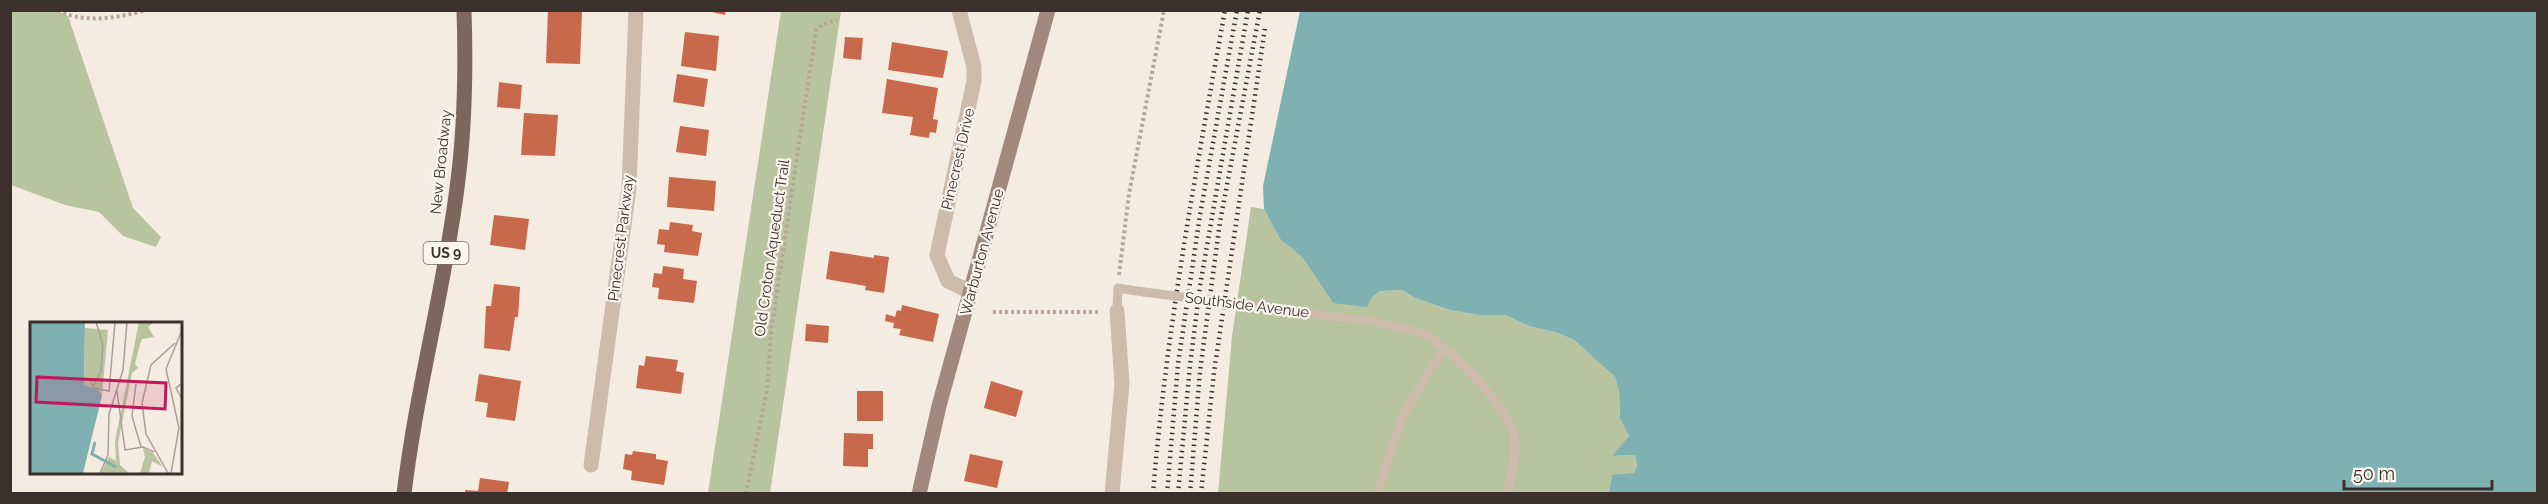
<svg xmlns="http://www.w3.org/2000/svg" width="2548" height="504" font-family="Raleway,sans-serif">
	<rect width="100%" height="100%" fill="#f4ebe1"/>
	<g fill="#b8c4a0">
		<path d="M11 10 58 11 68 16 133 208 161 237 156 247 123 236 99 212 65 205 11 185Z"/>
		<path d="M781 11H841L770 493H708Z"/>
		<path d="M1251 207 1264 209 1280 239 1303 258 1333 303 1371 298 1380 291 1402 290 1415 298 1450 310 1479 315H1505L1529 326 1558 333 1574 340 1615 377 1619 391 1620 419 1629 436 1613 456 1635 455 1637 468 1634 474 1612 476 1609 493 1218 494 1232 336Z"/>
	</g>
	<path fill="#7fb0b2" d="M1300 11H2537V493H1609L1612 475 1634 473 1637 467 1635 455 1612 456 1629 436 1620 419 1619 391 1615 377 1574 340 1558 333 1529 326 1505 315H1479L1450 310 1415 298 1402 290 1380 291 1371 298 1367 307 1333 303 1303 258 1280 239 1264 209 1263 186Z"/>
	<g fill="#c8694b">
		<path d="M548 10 582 11 580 64 546 63Z"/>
		<path d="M703 10H726L725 15Z"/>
		<path d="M685 32 719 36 716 71 681 66Z"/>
		<path d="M845 37 863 38 861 60 843 58Z"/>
		<path d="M892 42 948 51 943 78 888 70Z"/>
		<path d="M677 74 708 79 704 107 673 102Z"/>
		<path d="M887 79 938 88 933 119 938 120 936 133 930 132 929 138 910 135 913 117 882 113Z"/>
		<path d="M499 82 522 85 520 109 497 107Z"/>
		<path d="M524 113 558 115 555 156 521 155Z"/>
		<path d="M680 126 709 130 706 156 676 152Z"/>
		<path d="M669 177 716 181 714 211 667 207Z"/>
		<path d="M494 215 529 219 525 250 490 245Z"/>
		<path d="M670 222 693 225 692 231 702 233 698 256 664 252 665 245 657 244 659 229 669 230Z"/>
		<path d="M830 251 874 258V255L889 257 884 293 865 290 866 286 826 279Z"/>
		<path d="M663 266 684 269 683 279 697 281 694 303 658 299 659 288 652 287 654 273 662 274Z"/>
		<path d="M494 284 520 287 518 317H515L510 351 484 348 486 306H491Z"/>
		<path d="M902 305 939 314 933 342 899 335 901 329 893 328 894 323 885 321 886 314 895 317 897 310 901 311Z"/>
		<path d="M806 324 829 326 828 343 805 341Z"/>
		<path d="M646 356 678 360 676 371 684 373 681 394 636 388 639 365 644 366Z"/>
		<path d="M479 374 521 381 515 421 486 417 488 403 475 401Z"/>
		<path d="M991 381 1023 391 1016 417 984 408Z"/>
		<rect x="857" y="391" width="26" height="30"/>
		<path d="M844 433 873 434V449H868V467L843 466Z"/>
		<path d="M633 451 656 454V459L668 461 664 485 631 480 632 471 623 469 625 454 632 455Z"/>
		<path d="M970 454 1003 461 997 488 964 481Z"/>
		<path d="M480 478 509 482 507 494H465V490L478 491Z"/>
	</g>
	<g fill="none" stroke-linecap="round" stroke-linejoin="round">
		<g stroke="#b9a596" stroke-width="4" stroke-dasharray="3 3" stroke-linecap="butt">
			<path d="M58 10C82 24 120 18 146 10"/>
			<path d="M1119 275 1129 194 1164 10"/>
			<path d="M993 312H1100"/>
			<path d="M746 494 767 390 771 332 816 30 823 24 837 20"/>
		</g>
		<g stroke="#cdbbac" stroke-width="9">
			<path d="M1117 311 1118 288 1144 292"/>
			<path d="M1376 322C1390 326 1406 328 1421 333 1447 343 1511 409 1514 438 1516 456 1511 475 1508 493"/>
			<path d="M1377 494 1402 417 1431 368 1445 349"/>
		</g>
		<g stroke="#cdbbac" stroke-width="15">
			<path d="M959 10 974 67V81L937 255 948 281 971 292"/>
			<path d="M591 465 629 188 636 10"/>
			<path d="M1112 494 1122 384 1117 311"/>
		</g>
		<path stroke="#a18a7d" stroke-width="15" d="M919 494 939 406 1048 10"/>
		<path stroke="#7d675c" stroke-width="15" d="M404 494C416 391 444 291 457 188 465 129 466 70 464 10"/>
		<g stroke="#3b302b" stroke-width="4.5" stroke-dasharray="1.5 4.5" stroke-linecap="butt">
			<path d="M1153 494C1166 331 1196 171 1225 10"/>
			<path d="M1167 494 1178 364 1200 215 1237 10"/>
			<path d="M1178 494 1190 365 1200 286 1248 10"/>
			<path d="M1190 494 1200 371 1220 222 1260 10"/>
			<path d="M1201 494 1214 372 1265 28"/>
		</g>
		<path stroke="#cdbbac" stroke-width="9" d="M1144 292 1376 322"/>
	</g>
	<g text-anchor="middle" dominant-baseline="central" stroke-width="4.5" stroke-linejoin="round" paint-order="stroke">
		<rect fill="#fbf5ee" stroke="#756b66" stroke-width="1.5" x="423.5" y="242" width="45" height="22" rx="4.5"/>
		<g font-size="14" font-weight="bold" fill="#3b302b">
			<text x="446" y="253">US 9</text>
		</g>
		<g font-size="15" fill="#3b302b" stroke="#fbf5ee">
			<text transform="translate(958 159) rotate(-77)">Pinecrest Drive</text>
			<text transform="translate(441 162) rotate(-84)">New Broadway</text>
			<text transform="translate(621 238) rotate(-83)">Pinecrest Parkway</text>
			<text transform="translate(772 248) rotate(-82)">Old Croton Aqueduct Trail</text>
			<text transform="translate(982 252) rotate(-75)">Warburton Avenue</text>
			<text transform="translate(1247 305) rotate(7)">Southside Avenue</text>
		</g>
	</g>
	<g transform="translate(30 322)">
		<rect width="152" height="152" fill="#f4ebe1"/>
		<path d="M109 0H124L118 5 124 15 112 17 110 22 105 42 108 46 102 51 88 121 90 143 99 151H71L79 135 86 139 85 119ZM55 6 78 8 72 73 54 63ZM113 126 123 131 133 145 122 139 119 151H110L115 135Z" fill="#b8c4a0"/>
		<path d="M0 0H55L54 63 68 68 72 74 53 151H0Z" fill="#7fb0b2"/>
		<path fill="none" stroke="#7fb0b2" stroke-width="3" d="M65 120 62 132 86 145"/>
		<path fill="none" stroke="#aaa098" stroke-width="1.5" d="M60 58 64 66 79 69 85 0M152 61 146 66 152 77M106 62 102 94 111 125M63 65 71 49 73 23 66 0M87 69 95 128 113 125 124 130M70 151 78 133 79 92 93 48 97 0M138 151 116 112 112 81 121 43 145 21M141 151 149 106 136 47 152 8"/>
		<path fill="#c2185b" fill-opacity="0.15" stroke="#c2185b" stroke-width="3" d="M7 55 136 61 135 87 6 80Z"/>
		<rect width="152" height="152" fill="none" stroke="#3b302b" stroke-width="3"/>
	</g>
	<rect width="2548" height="504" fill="none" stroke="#3b302b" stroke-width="24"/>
	<path d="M2344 480v9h148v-9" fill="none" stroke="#3b302b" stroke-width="3"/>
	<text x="2353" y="480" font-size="18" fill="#3b302b" stroke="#fbf5ee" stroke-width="4.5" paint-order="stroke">50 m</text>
</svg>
